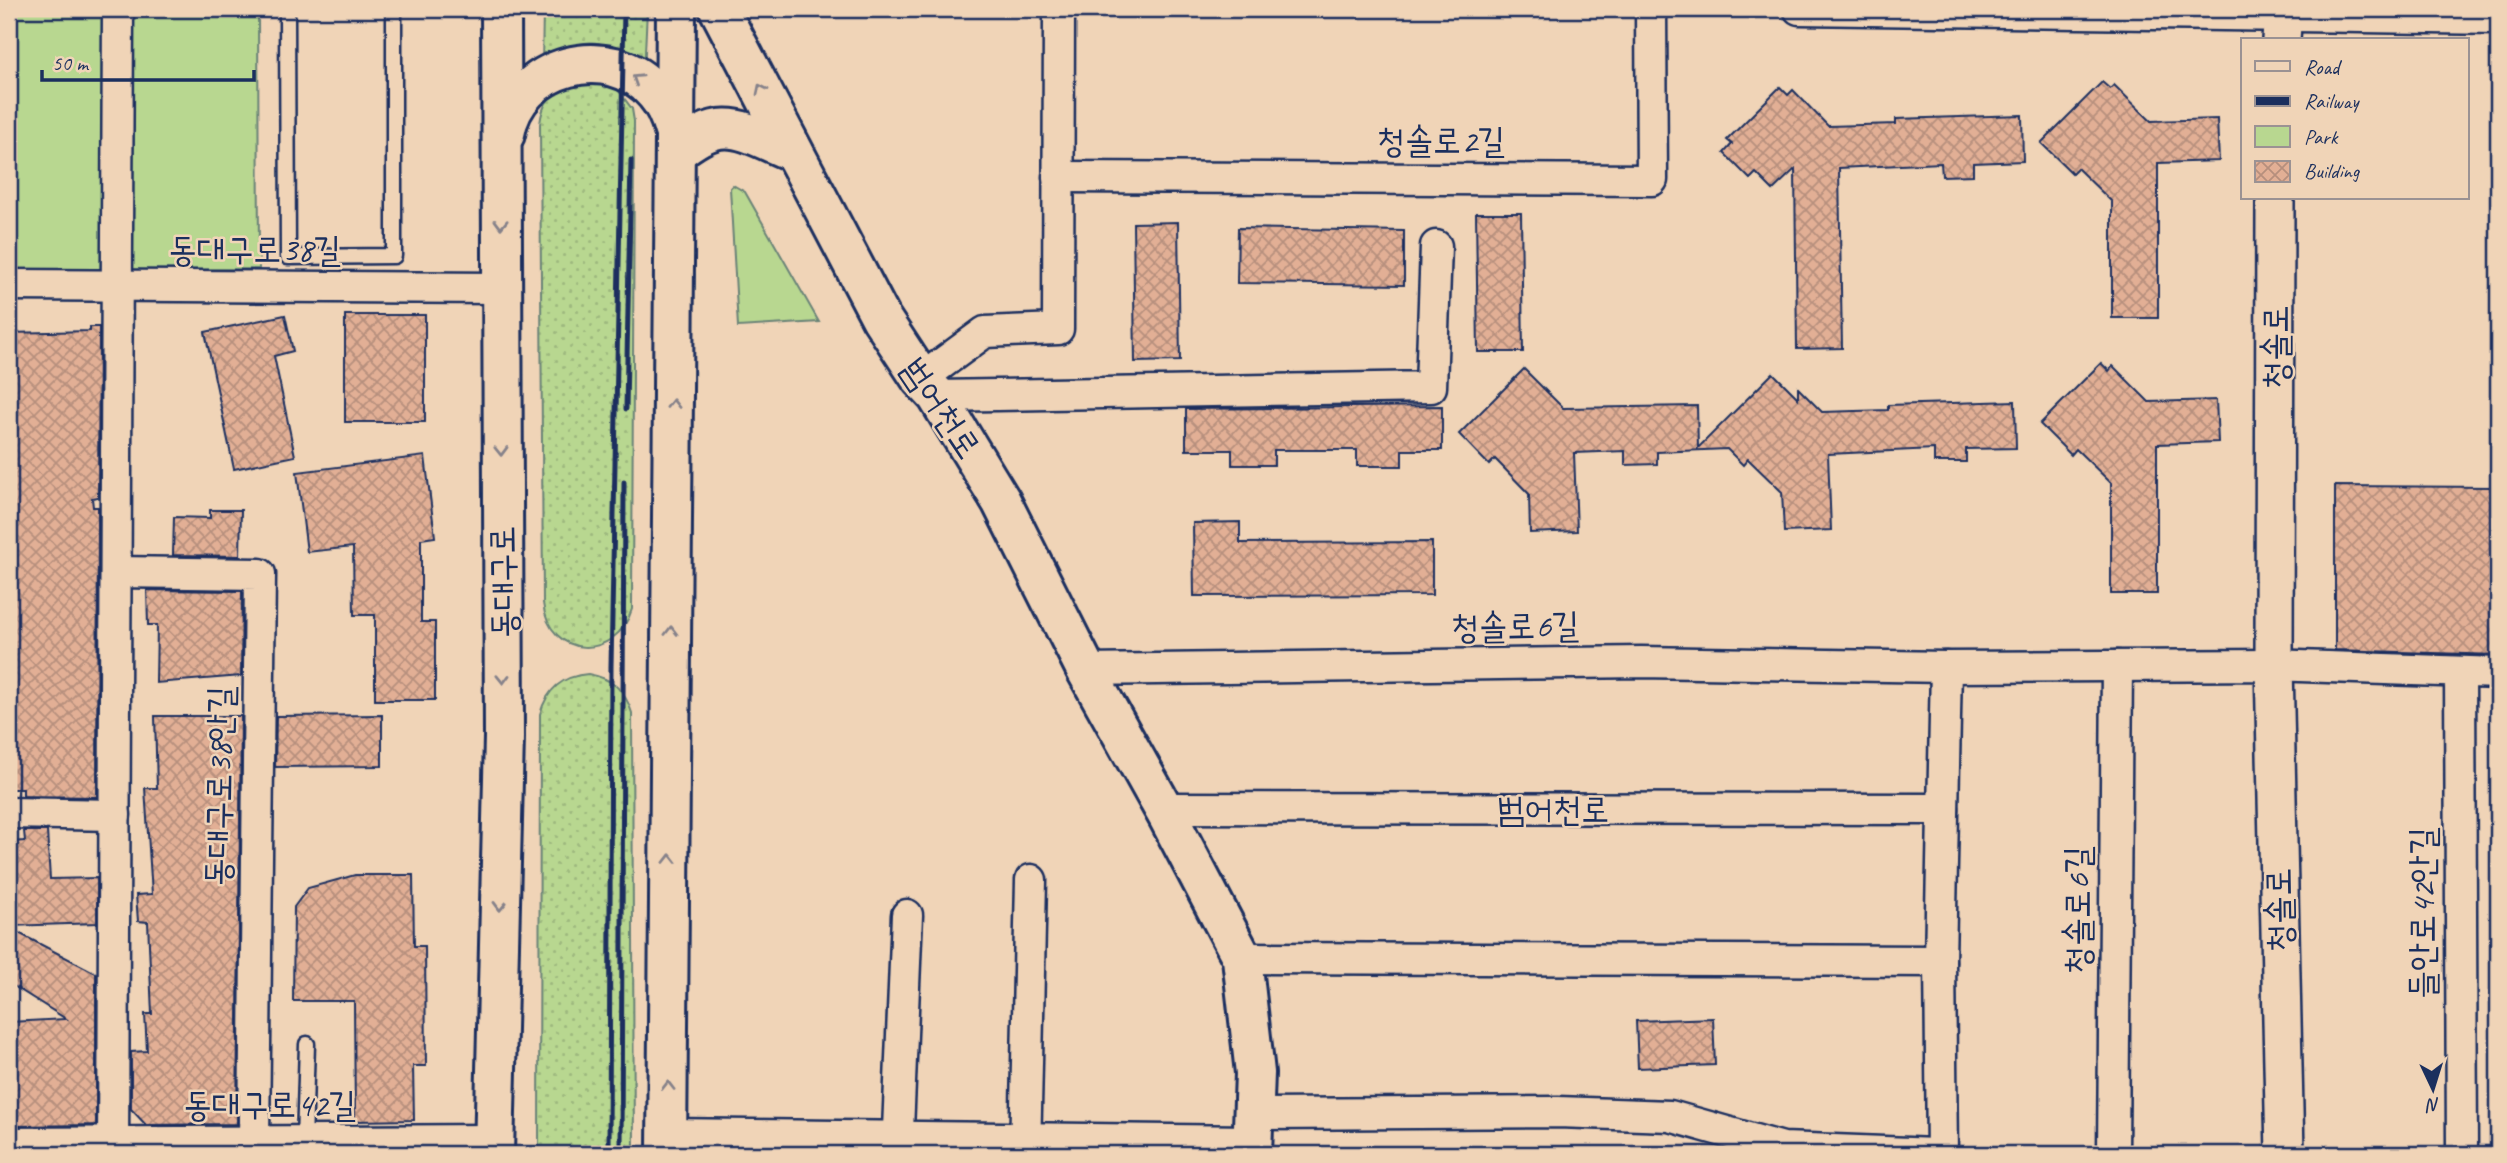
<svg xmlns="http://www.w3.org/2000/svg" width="2507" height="1163" font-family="Caveat,'Poor Story',sans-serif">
	<defs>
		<pattern id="garden-dots" width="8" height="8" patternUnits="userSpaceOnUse" patternTransform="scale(1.75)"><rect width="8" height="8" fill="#b8d790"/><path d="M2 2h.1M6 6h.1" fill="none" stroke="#9eb97f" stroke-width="1.8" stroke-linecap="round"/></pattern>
		<pattern id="building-cross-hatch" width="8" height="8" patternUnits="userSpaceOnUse" patternTransform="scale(1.75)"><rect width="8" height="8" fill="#e2af95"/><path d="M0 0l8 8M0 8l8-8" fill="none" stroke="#b68f7d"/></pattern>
	</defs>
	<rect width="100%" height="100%" fill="#f0d4b7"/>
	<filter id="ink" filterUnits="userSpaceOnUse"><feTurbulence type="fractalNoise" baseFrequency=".0143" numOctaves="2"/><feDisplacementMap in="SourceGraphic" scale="14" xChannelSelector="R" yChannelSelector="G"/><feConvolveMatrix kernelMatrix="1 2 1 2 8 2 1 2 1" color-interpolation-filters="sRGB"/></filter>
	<g filter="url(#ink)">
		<g fill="#b8d790" stroke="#6a8377" stroke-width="2">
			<path d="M9 9H258L259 269 9 271Z"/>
			<path d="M733 185 745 192 819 322 738 327 730 188Z"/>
		</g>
		<g fill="url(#garden-dots)" stroke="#6a8377" stroke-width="2">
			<path d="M543 9H647L644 74C608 38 583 29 542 67Z"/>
			<path d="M569 80 615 86 632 109 634 121 632 609C616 662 549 659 543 603L540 124C542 102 552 93 569 80Z"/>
			<path d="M588 674C612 678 625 690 632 713L634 1154H539L540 714C547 689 562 676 588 674Z"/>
		</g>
		<g fill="url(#building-cross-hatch)" stroke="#1b2f5e" stroke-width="2">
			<path d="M2102 82 2110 89 2114 85 2151 121 2217 119 2219 161 2158 163V318H2112V202L2077 168 2072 173 2041 143Z"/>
			<path d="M1780 87 1788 95 1793 90 1828 126 1896 124V119L2022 115 2023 161 1973 163V175L1942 176 1941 163 1839 168 1842 348 1797 349 1795 169 1773 190 1756 173 1750 179 1724 153 1732 144 1727 140Z"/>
			<path d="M1476 213H1521L1523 352H1478Z"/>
			<path d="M1178 222 1180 361 1135 362 1133 223Z"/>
			<path d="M1238 228 1404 231V285L1237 283Z"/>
			<path d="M285 315 293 351 274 356 295 456 234 469 205 332Z"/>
			<rect x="345" y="315" width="80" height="107"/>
			<path d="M90 327H99L98 497 92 498 93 507H98L97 797 23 796V789H9V333L90 331Z"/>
			<path d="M2101 363 2109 371 2113 366 2149 402 2216 400 2218 442 2157 444V594H2111V483L2076 449 2071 455 2040 424Z"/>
			<path d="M1524 369 1563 408 1697 406 1698 448 1773 373 1798 398V388L1822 412 1888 410V405L2015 401 2016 448 1966 449V462H1934V449L1828 454 1831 530 1784 532 1782 492 1748 459 1743 465 1727 449 1657 452V464L1625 465V451L1574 453 1577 531 1530 533 1529 494 1495 459 1489 465 1459 434Z"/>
			<path d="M1442 406V450H1402V466H1357V450H1274V465H1232V450H1186V409Z"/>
			<path d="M425 456 435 537 421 539V622H435V700H375V615H354L353 547 307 552 297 472Z"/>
			<path d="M2335 486 2498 487V655L2335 650Z"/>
			<path d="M210 510H241L240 556 173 555 174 517 210 518Z"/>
			<path d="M1240 522V543L1432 542V595L1194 596 1193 523Z"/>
			<path d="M147 590 242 591 241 676 156 683 157 625H148Z"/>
			<path d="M382 715V766L275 767 276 716Z"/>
			<path d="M155 716H241L237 1124 146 1125 131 1109V1052L147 1051 145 1014H152L148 922 138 921 136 895 152 894 145 788H157Z"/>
			<path d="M24 831H47L50 879 97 878V923L9 926V842L25 841Z"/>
			<path d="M355 875H413L414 946H425L426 1066H413L414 1120 355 1121 354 1001H293L294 907 308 888Z"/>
			<path d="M9 928 96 973V1125L9 1126V1087H13L10 1022 66 1019 9 983Z"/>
			<path d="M1713 1018 1715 1065 1638 1068 1636 1021Z"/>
		</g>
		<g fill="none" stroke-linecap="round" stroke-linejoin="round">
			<g stroke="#1b2f5e" stroke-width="19">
				<g id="service">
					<path d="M287 9 288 257 394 256V9"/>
					<path d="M304 1142 307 1044"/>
				</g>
			</g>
			<g stroke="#1b2f5e" stroke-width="35">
				<g id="minor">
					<path d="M1799 9 2498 19"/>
					<path d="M1058 177 1652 180 1651 9"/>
					<path d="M9 285 500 288"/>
					<path d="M921 379 985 332 1058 329 1059 9"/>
					<path d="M937 396 1431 387 1436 246"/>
					<path d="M116 572 260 574 254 1142"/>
					<path d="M1086 670 1641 662 1946 667 2274 665 2498 673"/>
					<path d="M2460 672 2462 1154"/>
					<path d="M1163 808 1943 809"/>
					<path d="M9 813 115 815"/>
					<path d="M1242 958 1940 961"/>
					<path d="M1253 1114 1558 1112 1670 1116 1783 1148 1935 1154"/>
					<path d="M667 1134 1252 1141"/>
					<path d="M9 1143 494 1140"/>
					<path d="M113 1154 118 9"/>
					<path d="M897 1154 907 915"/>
					<path d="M1025 1154 1031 880"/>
					<path d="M1942 1154 1940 961 1946 667"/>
					<path d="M2113 1154 2117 666"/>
				</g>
			</g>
			<g stroke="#1b2f5e" stroke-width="42">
				<g id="tertiary">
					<path d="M2281 40 2283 9"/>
					<path d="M2275 198 2274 665 2285 1154"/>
				</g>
			</g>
			<g stroke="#1b2f5e" stroke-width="44">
				<g id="secondary">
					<path d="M719 9 881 318 921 379 937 396 1001 501 1086 670 1167 815 1242 958 1255 1073 1252 1154"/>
					<path d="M505 134C516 65 610 39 655 93 665 104 670 117 674 131"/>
					<path d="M675 153C723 113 739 129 791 151"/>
					<path d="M494 1154 504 737 501 9"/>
					<path d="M667 1154 676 9"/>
				</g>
			</g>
			<use href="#service" stroke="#f0d4b7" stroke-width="14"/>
			<use href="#minor" stroke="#f0d4b7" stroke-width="30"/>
			<use href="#tertiary" stroke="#f0d4b7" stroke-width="37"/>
			<use href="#secondary" stroke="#f0d4b7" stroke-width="38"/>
			<g stroke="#1b2f5e" stroke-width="5">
				<path d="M626 409 631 160"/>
				<path d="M609 1154 611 666 624 9"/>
				<path d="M621 1154 624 482"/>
			</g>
		</g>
		<defs><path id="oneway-chevron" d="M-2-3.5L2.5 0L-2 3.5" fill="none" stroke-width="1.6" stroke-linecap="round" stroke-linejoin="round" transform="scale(1.75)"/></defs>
		<g stroke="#86828a">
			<use href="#oneway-chevron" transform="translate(637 79) rotate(-147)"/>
			<use href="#oneway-chevron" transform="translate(761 89) rotate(-116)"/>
			<use href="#oneway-chevron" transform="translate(501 224) rotate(91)"/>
			<use href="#oneway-chevron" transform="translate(673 404) rotate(-90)"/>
			<use href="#oneway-chevron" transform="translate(501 451) rotate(89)"/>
			<use href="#oneway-chevron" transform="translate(671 631) rotate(-90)"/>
			<use href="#oneway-chevron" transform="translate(503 679) rotate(89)"/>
			<use href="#oneway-chevron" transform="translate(670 859) rotate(-90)"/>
			<use href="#oneway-chevron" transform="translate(500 906) rotate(91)"/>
			<use href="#oneway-chevron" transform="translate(668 1086) rotate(-90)"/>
		</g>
	</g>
	<g text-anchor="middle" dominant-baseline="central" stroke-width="5" stroke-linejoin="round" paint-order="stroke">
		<g font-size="35" fill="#1b2f5e" stroke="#f0d4b7">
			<text x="1441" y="140">청솔로2길</text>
			<text x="255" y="249">동대구로38길</text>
			<text transform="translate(2275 347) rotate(-90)">청솔로</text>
			<text transform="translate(941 408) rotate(56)">범어천로</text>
			<text transform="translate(503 582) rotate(-91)">동대구로</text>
			<text transform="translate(1515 626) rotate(-1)">청솔로6길</text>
			<text transform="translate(219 786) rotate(-89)">동대구로38안길</text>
			<text x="1553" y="809">범어천로</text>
			<text transform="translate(2077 910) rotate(-90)">청솔로6길</text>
			<text transform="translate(2279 910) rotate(-91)">청솔로</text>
			<text transform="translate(2422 913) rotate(-90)">들안로42안길</text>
			<text x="270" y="1104">동대구로42길</text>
		</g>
	</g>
	<rect width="2507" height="1163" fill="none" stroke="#f0d4b7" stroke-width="35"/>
	<rect x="18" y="18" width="2472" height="1128" fill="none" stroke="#1b2f5e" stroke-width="2.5" filter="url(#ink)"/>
	<rect x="2241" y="38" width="228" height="161" fill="#f0d4b7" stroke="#9b9293" stroke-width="2"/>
	<rect x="2255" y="61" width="35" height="10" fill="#f0d4b7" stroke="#9b9293" stroke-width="2"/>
	<text x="2304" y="74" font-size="21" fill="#1b2f5e">Road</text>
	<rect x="2255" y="96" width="35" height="10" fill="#1b2f5e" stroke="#9b9293" stroke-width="2"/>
	<text x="2304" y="108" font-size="21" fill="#1b2f5e">Railway</text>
	<rect x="2255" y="126" width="35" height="21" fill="#b8d790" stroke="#9b9293" stroke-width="2"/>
	<text x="2304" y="144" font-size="21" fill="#1b2f5e">Park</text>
	<rect x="2255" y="161" width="35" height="21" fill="url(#building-cross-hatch)" stroke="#9b9293" stroke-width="2"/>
	<text x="2304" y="178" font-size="21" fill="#1b2f5e">Building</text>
	<g transform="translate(2433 1089) rotate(176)" stroke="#f0d4b7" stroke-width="5" paint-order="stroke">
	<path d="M0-5L12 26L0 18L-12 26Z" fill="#1b2f5e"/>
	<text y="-10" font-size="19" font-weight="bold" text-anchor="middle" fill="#1b2f5e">N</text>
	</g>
	<path d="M42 70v10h212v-10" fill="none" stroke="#1b2f5e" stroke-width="3.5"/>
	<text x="52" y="70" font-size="21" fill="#1b2f5e" stroke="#f0d4b7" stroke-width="5" paint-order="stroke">50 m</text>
</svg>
